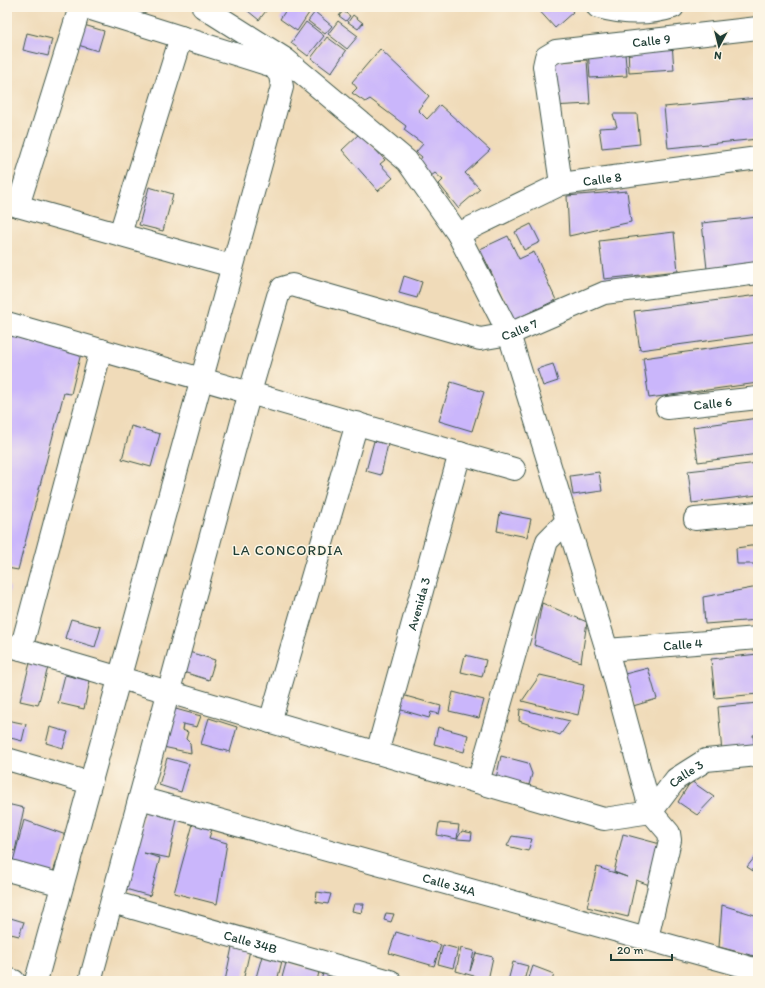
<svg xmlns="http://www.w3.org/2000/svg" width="765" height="988" font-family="Itim,sans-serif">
	<rect width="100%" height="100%" fill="#fcf5e5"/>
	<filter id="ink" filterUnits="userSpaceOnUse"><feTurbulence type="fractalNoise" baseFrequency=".025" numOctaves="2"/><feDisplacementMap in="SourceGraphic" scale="8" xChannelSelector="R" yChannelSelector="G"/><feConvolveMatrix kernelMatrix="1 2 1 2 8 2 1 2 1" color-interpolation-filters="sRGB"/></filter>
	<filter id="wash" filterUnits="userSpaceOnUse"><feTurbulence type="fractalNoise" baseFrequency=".012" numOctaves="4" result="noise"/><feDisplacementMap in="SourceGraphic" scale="16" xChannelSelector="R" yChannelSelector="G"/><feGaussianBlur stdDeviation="0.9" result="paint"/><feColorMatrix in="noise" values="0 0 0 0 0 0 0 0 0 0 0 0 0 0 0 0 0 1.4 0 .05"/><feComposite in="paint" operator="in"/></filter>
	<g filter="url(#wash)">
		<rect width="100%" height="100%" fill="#f0dbb9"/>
		<g id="blocks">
			<g fill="#cab6fb">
				<path d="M243 7H269L259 20Z"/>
				<path d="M288 7H313L297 31 280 19Z"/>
				<path d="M536 7H569L573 12 555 28Z"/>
				<path d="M343 11 350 16 346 21 339 16Z"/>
				<path d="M315 12 332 26 325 34 308 21Z"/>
				<path d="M353 15 363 23 358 29 348 22Z"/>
				<path d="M338 21 358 36 347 49 328 34Z"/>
				<path d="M306 22 324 36 308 56 291 43Z"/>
				<path d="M84 25 104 31 98 51 78 45Z"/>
				<path d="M27 33 52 39 48 56 23 50Z"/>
				<path d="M327 37 346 51 331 73 311 58Z"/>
				<path d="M672 43 674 70 629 73 628 46Z"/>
				<path d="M380 49 429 96 418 110 427 119 440 105 490 150 465 173 480 189 458 208 439 184 443 180 435 173 431 176 418 163 422 157 416 152 423 144 404 130 406 126 370 99 365 102 352 93 357 88 352 82Z"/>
				<path d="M588 49 612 55 625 54 627 76 590 78Z"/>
				<path d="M587 60 590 104 551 106 548 62Z"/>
				<path d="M758 98V139L668 148 664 107Z"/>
				<path d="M613 114H637L640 144 602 148 599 128 617 127Z"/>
				<path d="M360 133 385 160 380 164 393 178 378 191 342 150Z"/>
				<path d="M149 187 173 194 163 231 139 225Z"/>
				<path d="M627 191 631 222 569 236 567 196Z"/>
				<path d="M758 217V263L707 269 702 223Z"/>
				<path d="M531 224 540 242 524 250 515 232Z"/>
				<path d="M674 232 678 271 604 279 599 241Z"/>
				<path d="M508 236 519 259 534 252 556 300 514 320 480 249Z"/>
				<path d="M404 276 422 282 417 298 399 293Z"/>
				<path d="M758 295V334L640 350 634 311Z"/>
				<path d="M7 334 81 353 71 394 64 393 18 570 7 568Z"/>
				<path d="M758 342V383L649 398 643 358Z"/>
				<path d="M553 364 558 381 543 386 537 369Z"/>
				<path d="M451 382 484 392 472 431 439 421Z"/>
				<path d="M758 418V454L698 462 693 427Z"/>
				<path d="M131 426 160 434 151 467 122 459Z"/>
				<path d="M374 441 388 444 381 475 366 471Z"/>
				<path d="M758 463V495L692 503 688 471Z"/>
				<path d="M599 472 602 491 573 495 570 476Z"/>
				<path d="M500 513 531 519 527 537 497 531Z"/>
				<path d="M758 545V564H737L736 548Z"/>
				<path d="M7 586 10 587 8 599H7Z"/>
				<path d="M758 587V620L705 624 703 597Z"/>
				<path d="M542 603 587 622 581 662 534 645Z"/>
				<path d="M71 619 101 627 95 647 65 638Z"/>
				<path d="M189 652 215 660 209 680 183 672Z"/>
				<path d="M758 654V694L715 698 711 659Z"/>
				<path d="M465 655 486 660 482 677 461 672Z"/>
				<path d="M30 663 48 667 38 705 20 701Z"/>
				<path d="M648 668 657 699 633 706 625 674Z"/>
				<path d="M65 675 90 681 84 709 58 703Z"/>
				<path d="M540 675 584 685 578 715 522 701Z"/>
				<path d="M453 692 484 700 479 718 449 711Z"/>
				<path d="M402 695 441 706 439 714 431 712 429 718 398 709Z"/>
				<path d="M758 703V734L753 735 755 749 722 753 718 707Z"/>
				<path d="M172 708 201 716 197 727 183 724 182 730 188 732 186 739 190 743 191 753 163 747Z"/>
				<path d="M520 709 570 721 560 735 519 721Z"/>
				<path d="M209 718 237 727 230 752 201 744Z"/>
				<path d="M7 720 26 724 22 741 7 737Z"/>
				<path d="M50 727 68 732 63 748 46 743Z"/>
				<path d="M438 727 468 735 464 752 434 744Z"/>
				<path d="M501 756 528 763 532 774 529 785 496 778Z"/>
				<path d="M167 758 189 764 181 792 159 785Z"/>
				<path d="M691 781 714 797 697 815 678 802Z"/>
				<path d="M7 804 24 808 15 851 7 849Z"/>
				<path d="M145 810 177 819 169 858 144 853 160 858 150 896 122 888Z"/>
				<path d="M24 820 66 835 52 875 12 865Z"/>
				<path d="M439 823 459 825 457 839 437 835Z"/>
				<path d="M193 824 212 829 209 838 227 843 217 904 174 893Z"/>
				<path d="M462 831 472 833 471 840 457 839Z"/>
				<path d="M623 834 664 845 652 886 636 880 628 917 587 907 597 867 627 877 614 872Z"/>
				<path d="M512 836 532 839 528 851 507 846Z"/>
				<path d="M758 853V874L747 867Z"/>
				<path d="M317 892 331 894 328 904 316 902Z"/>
				<path d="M354 904H364L362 913 352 911Z"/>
				<path d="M722 905 758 916V957L719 947Z"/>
				<path d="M386 913 394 914 391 922 384 920Z"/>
				<path d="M7 917 24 922 19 936 7 933Z"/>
				<path d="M396 932 441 945 434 966 389 953Z"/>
				<path d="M233 942 251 946 243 981H225Z"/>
				<path d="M443 945 458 949 453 968 438 964Z"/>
				<path d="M461 948 474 951 470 971 476 953 493 957 488 980 456 971Z"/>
				<path d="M262 956 282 961 277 981H255Z"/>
				<path d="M513 962 528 966 524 981H508Z"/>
				<path d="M286 963 319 972 317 981H281Z"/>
				<path d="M533 966 554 974 552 981H528Z"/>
				<path d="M323 973 349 981H321Z"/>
			</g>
		</g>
	</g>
	<g filter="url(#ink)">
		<use href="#blocks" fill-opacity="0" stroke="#3e5548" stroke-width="1"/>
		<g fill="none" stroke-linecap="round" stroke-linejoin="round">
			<g stroke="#3e5548" stroke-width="24">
				<g id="street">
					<path d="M203 7 285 59 407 161 458 234 509 334 607 650 651 812 669 833 670 840 647 938"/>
					<path d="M598 7C623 14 648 15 673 7"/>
					<path id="s1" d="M561 184 544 66 546 57 556 51 758 28"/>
					<path d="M7 203 232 266"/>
					<path d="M18 206 80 7"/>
					<path d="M120 234 181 37"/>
					<path id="s2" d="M458 234 561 184 758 158"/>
					<path d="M7 323 514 469"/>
					<path id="s3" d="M667 408 758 398"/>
					<path d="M695 519 758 513"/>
					<path id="s4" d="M7 645 604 819 651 812 676 779 706 760 758 755"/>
					<path d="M21 649 101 350"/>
					<path id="s5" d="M607 650 758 638"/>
					<path d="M270 722 357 423"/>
					<path id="s6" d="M377 753 460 453"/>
					<path d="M7 759 90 783"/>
					<path d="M478 782 547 541 566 522"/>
					<path id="s7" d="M140 798 758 970"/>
					<path d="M7 870 62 885"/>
					<path id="s8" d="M112 902 390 981"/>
					<path d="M7 979 14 981"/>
					<path d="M36 981 282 87 280 75 273 66 85 7"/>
					<path id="s9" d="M90 981 250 392 278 296 282 288 292 285 480 339 509 334 604 293 758 273"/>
				</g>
			</g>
			<use href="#street" stroke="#fff" stroke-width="22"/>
		</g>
	</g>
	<g text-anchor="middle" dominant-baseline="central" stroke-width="3" stroke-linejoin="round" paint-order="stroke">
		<g font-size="13" fill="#1f3d34" stroke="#fcf5e5">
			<text stroke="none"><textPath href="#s1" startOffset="236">Calle 9</textPath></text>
			<text stroke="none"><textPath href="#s2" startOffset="156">Calle 8</textPath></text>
			<text stroke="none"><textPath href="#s9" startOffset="966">Calle 7</textPath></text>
			<text stroke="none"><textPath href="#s3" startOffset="46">Calle 6</textPath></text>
			<text stroke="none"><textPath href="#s6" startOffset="155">Avenida 3</textPath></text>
			<text stroke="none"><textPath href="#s5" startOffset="76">Calle 4</textPath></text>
			<text stroke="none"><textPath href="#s4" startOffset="722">Calle 3</textPath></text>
			<text stroke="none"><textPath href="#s7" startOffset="321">Calle 34A</textPath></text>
			<text stroke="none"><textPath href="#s8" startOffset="144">Calle 34B</textPath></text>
		</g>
		<g font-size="14" letter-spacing="1" fill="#1f3d34" stroke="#fcf5e5">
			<text x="288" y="550">LA CONCORDIA</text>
		</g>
	</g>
	<rect width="765" height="988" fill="none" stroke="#fcf5e5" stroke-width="24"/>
	<g transform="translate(719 46) rotate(187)" stroke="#fcf5e5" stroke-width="3" paint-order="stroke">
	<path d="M0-3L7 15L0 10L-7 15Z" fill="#1f3d34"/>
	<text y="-6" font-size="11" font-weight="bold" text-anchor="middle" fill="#1f3d34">N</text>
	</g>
	<path d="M611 954v6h61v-6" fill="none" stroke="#1f3d34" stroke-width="2"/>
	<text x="617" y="954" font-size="12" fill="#1f3d34" stroke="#fcf5e5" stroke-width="3" paint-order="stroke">20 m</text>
</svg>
